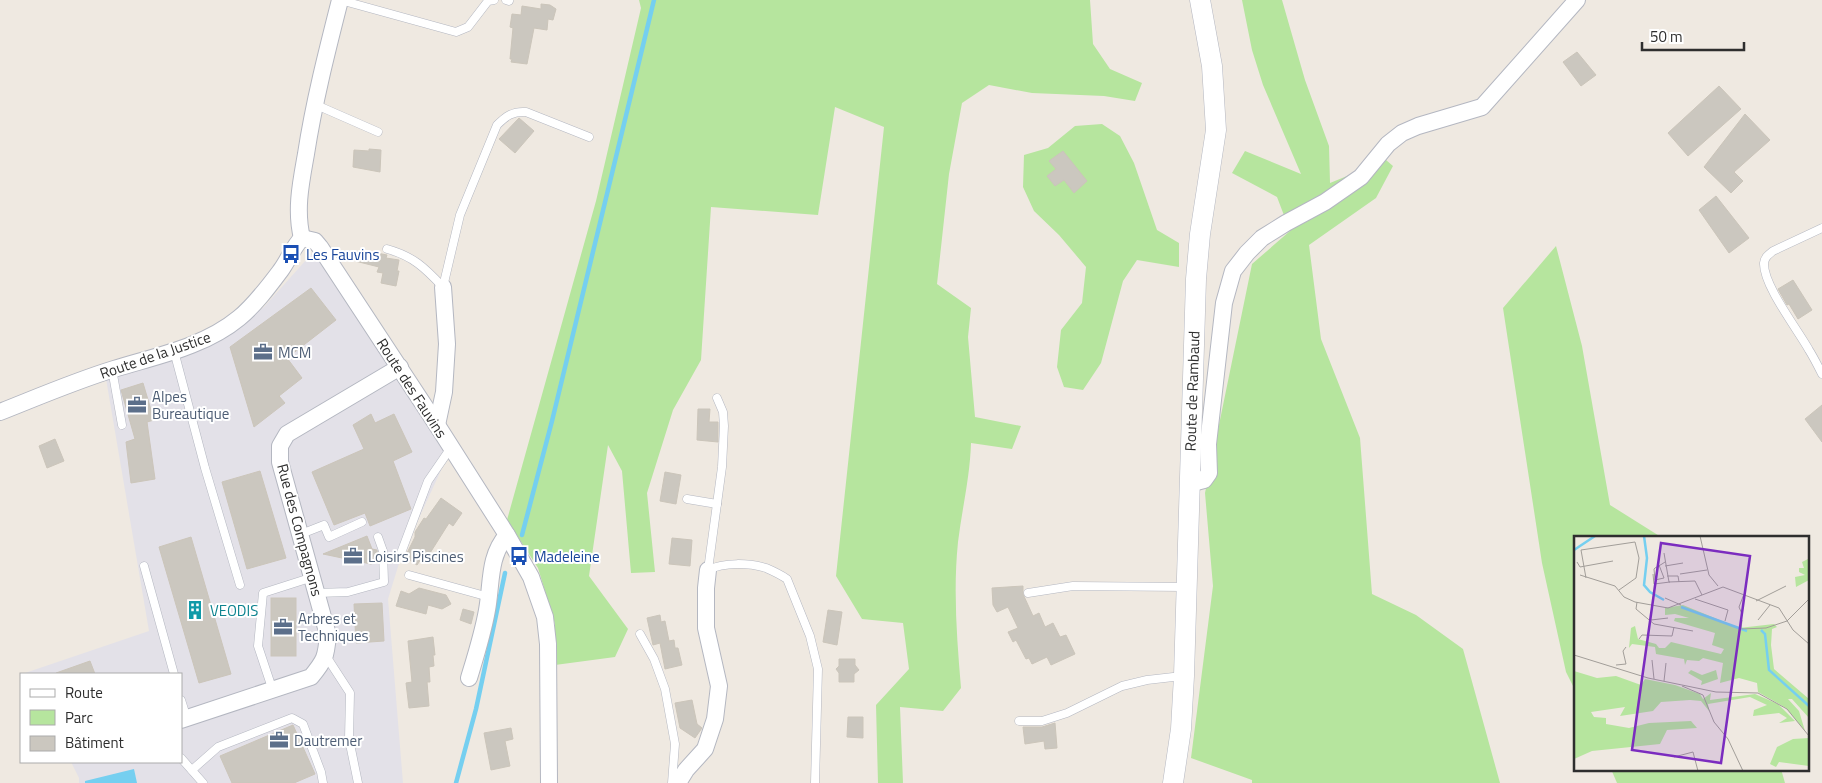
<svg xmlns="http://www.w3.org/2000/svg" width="1822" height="783" font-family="'Titillium Web',sans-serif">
	<rect width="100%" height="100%" fill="#efe9e1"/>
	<path fill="#e3e1e8" d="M323 241 448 429 443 466 401 557 388 599 403 783H79V778L71 762H181V674L25 673 149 631 104 367 228 335 264 307Z"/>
	<g fill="#b6e59e">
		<path d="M639 0H1090L1093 44 1110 69 1142 83 1135 101 1104 96 1032 93 989 85 962 103 949 174 937 284 971 308 968 337 975 417 1021 426 1012 449 971 443C970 477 962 509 958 542 953 591 957 640 961 688L943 711 900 707 903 783H878L876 705 909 669 903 623 862 619 836 576 884 127 835 107 818 215 711 207 701 360 673 410 647 493 655 572 631 573 622 471 608 445 589 576 628 629 615 657 555 665V624L538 568 507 520 596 201 641 8Z"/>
		<path d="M1242 0H1282L1305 80 1329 146 1330 183 1386 160 1393 166 1376 198 1309 245 1321 339 1360 438 1372 594 1416 615 1463 649 1500 783H1252V780L1191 758 1213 586 1205 493 1252 264 1290 231 1277 197 1232 173 1245 151 1301 174 1263 85 1252 50Z"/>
		<path d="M1102 124 1120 136 1134 163 1157 230 1179 243V267L1137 260 1123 281 1101 363 1083 390 1064 387 1057 367 1061 330 1082 303 1086 267 1059 235 1034 211 1023 187 1024 155 1048 148 1075 126Z"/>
		<path d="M1556 246 1582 346 1610 505 1661 537H1576V692L1566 672 1542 563 1503 308Z"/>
		<path d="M1611 769H1781L1785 783H1617Z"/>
	</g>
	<path fill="#75cff0" d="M134 769 137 783H85V781Z"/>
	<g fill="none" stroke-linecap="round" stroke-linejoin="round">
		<g stroke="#75cff0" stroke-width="4.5">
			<path d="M522 535 552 421 654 0"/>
			<path d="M456 783 476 709 505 573"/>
		</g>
	</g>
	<g fill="#cbc7bf" stroke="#cbc5ba">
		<path d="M541 4 550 5 556 9 553 20 548 19 547 30 534 28 527 64 511 62 512 59H510L513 28 510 27 512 14 521 15 522 6 541 9Z"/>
		<path d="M1577 52 1596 75 1581 86 1563 62Z"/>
		<path d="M1719 86 1741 109 1688 156 1668 133Z"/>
		<path d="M1745 114 1770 140 1734 172 1743 181 1731 193 1704 167Z"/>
		<path d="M519 118 534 131 515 153 499 139Z"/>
		<path d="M369 149 381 150 380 172 353 167 354 150 369 151Z"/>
		<path d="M1063 151 1087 181 1074 193 1064 180 1055 186 1047 176 1056 169 1049 161Z"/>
		<path d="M1716 196 1749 238 1729 253 1699 210Z"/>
		<path d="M357 252 376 256 377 253 387 255 386 258 399 260 397 271H399L396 286 381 283 383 273 377 272 379 267 355 261Z"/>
		<path d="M1793 280 1812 310 1798 319 1789 304 1787 305 1778 289Z"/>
		<path d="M311 288 336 320 287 358 302 378 279 396 285 403 254 427 230 347Z"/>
		<path d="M143 383 154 420 147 422 155 479 131 483 126 442 135 439 121 390Z"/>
		<path d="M1822 405V442L1805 419Z"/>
		<path d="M698 409H710L709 422H718V442L697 440Z"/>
		<path d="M371 414 375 423 394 414 412 452 393 461 411 509 370 526 365 513 334 525 312 472 364 449 353 425Z"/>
		<path d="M55 439 64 461 47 468 39 446Z"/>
		<path d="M260 471 286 558 247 569 222 482Z"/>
		<path d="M665 472 681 475 676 504 660 501Z"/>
		<path d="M441 498 462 513 453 526 449 523 425 561 421 559 417 565 405 557 415 537V532L424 518 426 519Z"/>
		<path d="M367 536 372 549 377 550 378 561 371 564 323 554Z"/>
		<path d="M191 537 231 674 199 683 159 547Z"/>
		<path d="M672 538 692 540 690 566 669 564Z"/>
		<path d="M1023 586V594L1033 616 1039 613 1045 627 1053 623 1060 637 1066 635 1075 654 1051 665 1047 657 1032 664 1029 658 1026 659 1016 640 1013 642 1008 632 1018 628 1008 607 997 612 993 605 992 588Z"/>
		<path d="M419 588 446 595 451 604 442 609 428 605 426 614 396 606 401 591 409 594Z"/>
		<rect x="271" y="598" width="25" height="58"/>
		<path d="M382 603 384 641 356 643 354 604Z"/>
		<path d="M463 609 474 612 471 624 460 620Z"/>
		<path d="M828 610 842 612 837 645 823 642Z"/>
		<path d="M660 615 661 622 665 621 669 641 674 640 675 648H678L682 665 665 669 660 643 653 645 647 618Z"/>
		<path d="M433 637 435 655H433L434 666 429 667 430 682H427L429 706 409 708 406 683 412 682 408 641Z"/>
		<path d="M839 659H855V665L859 670 854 674V682H839V673L836 669 839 666Z"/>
		<path d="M90 661 95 674H56V673Z"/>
		<path d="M692 700 697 724 702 728 695 738 680 728 675 703Z"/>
		<path d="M848 717H863V738L847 737Z"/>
		<path d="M1055 723 1057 748 1045 749 1044 741 1025 744 1023 727H1042Z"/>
		<path d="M293 725 315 774 294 783H232L220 756Z"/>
		<path d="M511 728 513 739 505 741 510 766 491 770 484 733Z"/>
	</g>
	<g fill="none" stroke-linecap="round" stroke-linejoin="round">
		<g stroke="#b4b7c1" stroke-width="9">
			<g id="service">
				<path d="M340 0 456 32 468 27 488 1 494 0"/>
				<path d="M506 0 509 1"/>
				<path d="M314 104 378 132"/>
				<path d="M1822 228 1773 251C1768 255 1765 257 1764 263 1763 285 1798 330 1809 350 1814 358 1818 366 1822 374"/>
				<path d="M387 249C413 256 425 268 443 287"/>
				<path d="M443 287 460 215 497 125C506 116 513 111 526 112L589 137"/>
				<path d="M174 351 205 468 240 585"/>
				<path d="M112 369 122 425"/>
				<path d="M687 499 717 504"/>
				<path d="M301 534 324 525 329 537 362 522"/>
				<path d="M401 553 428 481 450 449"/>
				<path d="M144 566 174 674"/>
				<path d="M708 570C724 562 749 563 766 568 773 571 781 575 787 579L810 636 818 669 815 783"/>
				<path d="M708 570 722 467 724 426 723 412 717 398"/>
				<path d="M409 575 489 597"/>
				<path d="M317 593 348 592 384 582 383 551 378 537"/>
				<path d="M1028 593 1073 586 1185 587"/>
				<path d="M640 634 654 659 665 689 675 744 672 783"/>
				<path d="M326 656 350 693 349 739 358 783"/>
				<path d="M273 691 258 646 263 593 313 577"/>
				<path d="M181 700 187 719"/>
				<path d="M1019 721H1042L1067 713 1122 686 1147 680 1182 676"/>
				<path d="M181 758 203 783"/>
				<path d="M192 770 218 747 292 718 303 724 321 772 323 783"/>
			</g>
		</g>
		<g stroke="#b4b7c1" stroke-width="18">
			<g id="minor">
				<path d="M302 238 315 241 320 247 437 425 507 535 531 577 545 617 548 644 549 783"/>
				<path d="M302 238C295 210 301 182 306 154 314 102 327 51 340 0"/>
				<path d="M0 412C38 397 75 381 114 369 156 356 204 347 239 318 255 305 269 286 281 270 289 259 293 247 302 238"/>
				<path d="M437 425 444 392 447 344 443 287"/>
				<path d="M1189 484 1204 480 1209 473 1208 444 1224 303 1233 271 1247 253 1262 238 1286 223 1325 202 1361 177 1388 144 1402 133 1418 126 1482 107 1577 0"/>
				<path d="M469 678C476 655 483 633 487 610 492 583 488 557 507 535"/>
				<path d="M181 720 311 677C325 660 326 657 328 635L280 462V446L287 434 400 367"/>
				<path d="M678 783 686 770 705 749 715 719 719 686 706 628V588L708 570"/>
			</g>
		</g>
		<g stroke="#b4b7c1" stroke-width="21">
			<path id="tertiary" d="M1173 783 1181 729 1184 676 1196 279 1200 234 1216 130 1212 66 1200 0"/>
		</g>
		<use href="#service" stroke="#fff" stroke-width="8"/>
		<use href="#minor" stroke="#fff" stroke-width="16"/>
		<use href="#tertiary" stroke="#fff" stroke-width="20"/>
	</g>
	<defs>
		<g id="bus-bare" transform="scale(1.5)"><path d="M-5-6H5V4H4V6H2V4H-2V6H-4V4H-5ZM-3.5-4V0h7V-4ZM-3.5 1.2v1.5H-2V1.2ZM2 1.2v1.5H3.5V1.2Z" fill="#1a4fb4" stroke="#fff" stroke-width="2.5" paint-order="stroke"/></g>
		<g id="office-bare" transform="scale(1.5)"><path d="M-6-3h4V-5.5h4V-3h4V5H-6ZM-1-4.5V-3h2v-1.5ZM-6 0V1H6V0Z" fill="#5c6f8a" stroke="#fff" stroke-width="2.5" paint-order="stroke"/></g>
		<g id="building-bare" transform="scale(1.5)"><path d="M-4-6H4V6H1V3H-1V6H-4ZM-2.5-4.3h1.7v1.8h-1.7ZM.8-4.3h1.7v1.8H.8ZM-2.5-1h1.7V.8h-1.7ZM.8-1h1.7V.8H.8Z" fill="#0f9aa8" stroke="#fff" stroke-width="2.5" paint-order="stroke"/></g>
	</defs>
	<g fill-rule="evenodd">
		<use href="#bus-bare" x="291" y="254"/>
		<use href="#office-bare" x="263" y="352"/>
		<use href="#office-bare" x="137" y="405"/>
		<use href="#office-bare" x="353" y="556"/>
		<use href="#bus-bare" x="519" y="556"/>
		<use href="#building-bare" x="195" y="610"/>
		<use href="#office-bare" x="283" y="627"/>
		<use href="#office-bare" x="279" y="740"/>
	</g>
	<g text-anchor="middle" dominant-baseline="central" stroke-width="4" stroke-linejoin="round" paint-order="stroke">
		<g font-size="15" fill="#164399" stroke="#fff" text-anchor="start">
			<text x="306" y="254">Les Fauvins</text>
			<text x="534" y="556">Madeleine</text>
		</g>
		<g font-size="15" fill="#4e5e75" stroke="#fff" text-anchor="start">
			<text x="278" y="352">MCM</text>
			<text x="152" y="396">Alpes<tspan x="152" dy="17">Bureautique</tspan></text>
			<text x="368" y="556">Loisirs Piscines</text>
			<text x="298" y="618">Arbres et<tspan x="298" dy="17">Techniques</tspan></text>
			<text x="294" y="740">Dautremer</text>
		</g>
		<g font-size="15" fill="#2e2e2e" stroke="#fff">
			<text transform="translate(155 355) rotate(-19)">Route de la Justice</text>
			<text transform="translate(412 388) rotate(57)">Route des Fauvins</text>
			<text transform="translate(1192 391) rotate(-88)">Route de Rambaud</text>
			<text transform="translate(300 530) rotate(75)">Rue des Compagnons</text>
		</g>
		<g font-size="15" fill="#0d838f" stroke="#fff" text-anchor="start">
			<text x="210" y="610">VEODIS</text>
		</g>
	</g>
	<g transform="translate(1574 536)">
		<rect width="235" height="235" fill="#efe9e1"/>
		<path d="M234 23 235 44 222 51 221 41 231 39 225 36V32H230L228 26ZM109 69 165 92 200 88 203 91 198 93 197 109 200 133 235 163V182L218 163H214L225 175 231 195 212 172 184 156 183 147 165 142 146 147 149 127 129 122 125 125 113 124 111 129 110 123 82 118 81 111 58 108 55 112 57 92 61 90 64 103 82 108 85 112H91L97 106 147 118 150 113 138 109 141 97 100 85 101 82H115L101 78 91 79V72ZM117 134 128 139 142 134 144 143 127 149 128 145 114 137ZM0 135 23 142 42 140 67 149 71 143 101 149 126 158 129 163 137 157 136 164 181 158 204 168 221 185 205 187 213 182 205 177 179 180 180 174 193 169 176 161 134 168 135 175 127 165 116 164 87 166 79 175 46 180 51 171 17 176 20 181 32 182V188L55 192 75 187 117 185 123 192 93 194 86 208 18 215 0 223ZM235 202V230L205 226 202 231 196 228 203 211 219 203Z" fill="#b6e59e"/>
		<path fill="none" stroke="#75cff0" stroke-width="2.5" d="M70 0 73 22 70 49 76 56 90 64M0 14 21 0M107 71 173 95M187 94 191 98 195 134 235 170"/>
		<path fill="none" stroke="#a29e99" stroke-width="1" d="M126 0 135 39 144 50M90 17 95 46 121 45 128 59M3 26 6 31 39 25M85 29 90 42 81 44 80 33 81 32 88 28 91 26M91 30 109 27M79 38 80 48 96 46M106 38 133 34M6 39 41 50 50 61 61 66 94 72 149 51 205 72 219 94 235 108M93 40H104L105 46M12 42 7 14 61 6 65 22 62 42 45 54M91 62 107 69M121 63 154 74 151 85M182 65 212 50M63 66 62 73 80 88 119 95M168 78 165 71 170 58M77 84 94 82M168 84 167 93 192 92 213 85 235 63M184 84 196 69M65 103 68 99 98 100 100 91M0 119 74 142 142 156 184 157 213 173 235 200M78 124 80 143M42 129 52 128 49 115 52 111M90 145 92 127M108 150 129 159 140 186 154 203 169 235M100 221 119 216 124 235"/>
		<path fill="#7b2cbf" fill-opacity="0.15" stroke="#7b2cbf" stroke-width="2.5" d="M87 7 176 20 147 227 58 214Z"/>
		<rect width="235" height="235" fill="none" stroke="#2e2e2e" stroke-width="2.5"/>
	</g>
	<rect x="20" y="673" width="162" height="90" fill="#ffffff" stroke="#ababab"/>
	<rect x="30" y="689" width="25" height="8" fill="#ffffff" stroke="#ababab"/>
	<text x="65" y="698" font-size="15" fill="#2e2e2e">Route</text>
	<rect x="30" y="710" width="25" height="15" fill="#b6e59e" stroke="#ababab"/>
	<text x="65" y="723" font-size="15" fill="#2e2e2e">Parc</text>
	<rect x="30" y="736" width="25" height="15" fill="#cbc7bf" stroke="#ababab"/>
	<text x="65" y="748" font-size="15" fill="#2e2e2e">Bâtiment</text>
	<path d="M1642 42v8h102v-8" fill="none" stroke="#2e2e2e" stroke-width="2.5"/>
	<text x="1650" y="42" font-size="15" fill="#2e2e2e" stroke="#ffffff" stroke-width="4" paint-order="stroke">50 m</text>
</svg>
